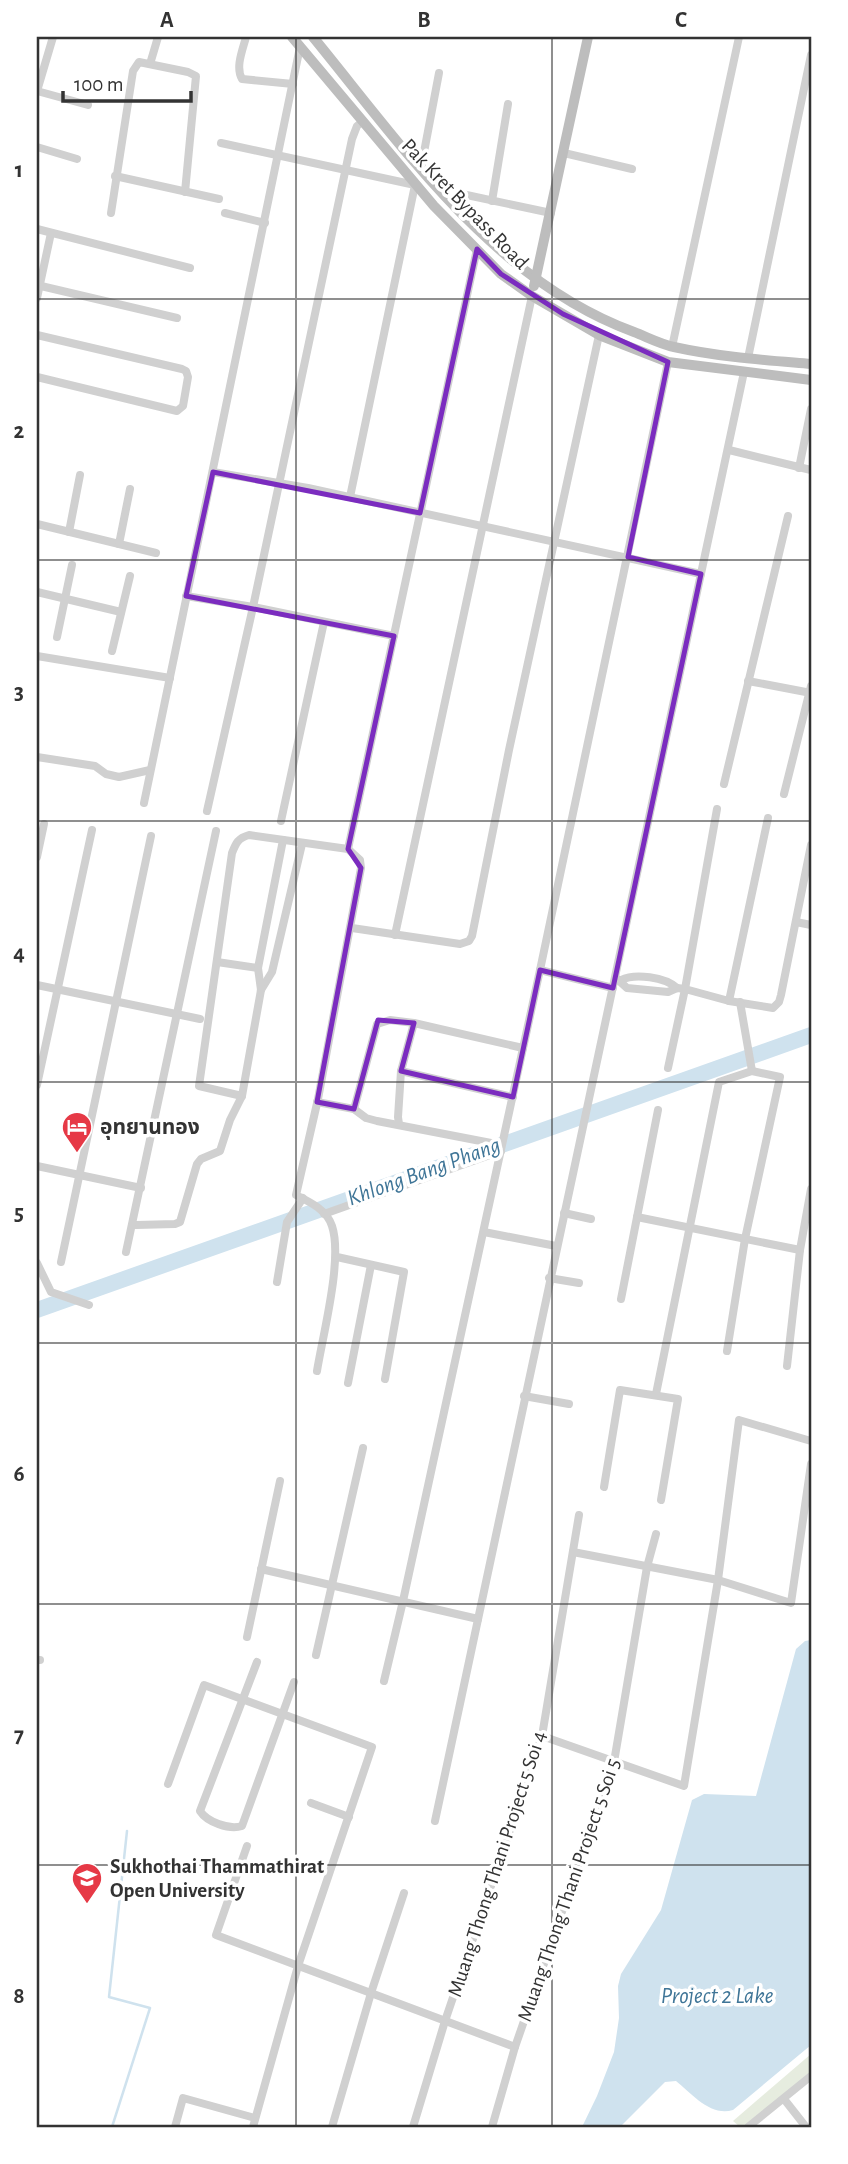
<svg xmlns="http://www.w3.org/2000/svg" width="848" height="2164" font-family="'Alegreya Sans','Noto Sans Thai',sans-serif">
	<rect width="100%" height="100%" fill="#fff"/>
	<path fill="#e6ecdf" d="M811 2054V2073L747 2127H740L733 2121Z"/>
	<path fill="#cfe2ee" d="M811 1640V2045L733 2110C711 2117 692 2094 676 2081L665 2082 620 2127H582L597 2096 614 2052 619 2018 618 1986 621 1974 661 1910 692 1800 704 1794 756 1796 796 1649 805 1641Z"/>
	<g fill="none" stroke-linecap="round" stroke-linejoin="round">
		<path stroke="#cfe2ee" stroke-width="2.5" d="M112 2127 150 2008 109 1997 127 1831"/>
		<path stroke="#cfe2ee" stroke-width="16" d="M37 1310 811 1035"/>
		<g stroke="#d0d0d0" stroke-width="8">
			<path d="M246 37C243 49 235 67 242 79L293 84"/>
			<path d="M150 64 158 37"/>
			<path d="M37 91 53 37"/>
			<path d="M37 91 88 105"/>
			<path d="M221 143 415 185 350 497"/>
			<path d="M37 147 77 159"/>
			<path d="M564 153 632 169"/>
			<path d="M421 168 439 73"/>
			<path d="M115 176 219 199"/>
			<path d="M462 194 551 213"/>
			<path d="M492 201 508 104"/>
			<path d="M111 213 133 71 139 62 188 72 196 76 185 192"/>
			<path d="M225 213 265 223"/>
			<path d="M37 229 190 268"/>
			<path d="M41 286 177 318"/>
			<path d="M37 298 51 233"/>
			<path d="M37 335 182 369 186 371 188 377 183 406 177 411 37 377"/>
			<path d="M672 347 739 37"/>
			<path d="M748 358 811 55"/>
			<path d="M729 450 811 470"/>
			<path d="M799 468 811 409"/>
			<path d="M213 472 308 488 701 574"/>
			<path d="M37 524 156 553"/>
			<path d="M69 532 80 475"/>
			<path d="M119 544 130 489"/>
			<path d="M37 592 121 612"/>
			<path d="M186 596 253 607 394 636"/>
			<path d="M57 637 72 565"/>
			<path d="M112 651 130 576"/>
			<path d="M37 656 170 678"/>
			<path d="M748 681 811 693"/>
			<path d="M37 757 95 766 106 774 119 777 150 770"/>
			<path d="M724 784 788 516"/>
			<path d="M784 794 811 686"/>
			<path d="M144 803 300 47"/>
			<path d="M207 811 253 607 352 139 357 126 362 122"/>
			<path d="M281 821 324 622"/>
			<path d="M348 849 477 249"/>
			<path d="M37 857 44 824"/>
			<path d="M796 922 811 925"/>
			<path d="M352 928 460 944 469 941 472 936 509 750 599 335"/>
			<path d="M395 935 532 296"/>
			<path d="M217 962 258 968"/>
			<path d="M540 970 613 988"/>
			<path d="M616 978 627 988 668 992 677 988 685 989 729 1001 773 1008 779 1002 781 995 811 845"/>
			<path d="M621 980C635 973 665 977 677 988"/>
			<path d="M37 985 200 1019"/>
			<path d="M261 990 272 972 302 844"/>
			<path d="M729 1001 768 818"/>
			<path d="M740 1002 752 1071"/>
			<path d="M668 1068 685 989 717 809"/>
			<path d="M401 1071 513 1097"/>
			<path d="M37 1085 92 830"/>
			<path d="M242 1096 199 1086 232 853C236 843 238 838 249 835L348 849 360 860 361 868 318 1099 296 1195C310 1202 327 1210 332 1226 343 1259 323 1334 317 1371"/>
			<path d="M317 1102 354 1109 366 1118 377 1121 491 1143"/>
			<path d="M354 1109 377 1024 390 1020 414 1023 523 1048"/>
			<path d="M399 1124 398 1117 401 1071 414 1023"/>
			<path d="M37 1166 141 1188"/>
			<path d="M564 1213 591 1219"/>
			<path d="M324 1214 501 1151"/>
			<path d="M637 1217 800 1250"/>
			<path d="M136 1225 175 1224 180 1222 197 1164 201 1159 220 1151 230 1120 242 1096 261 990 258 968 283 840"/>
			<path d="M484 1232 556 1246"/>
			<path d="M126 1252 216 831"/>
			<path d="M337 1257 404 1272 385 1379"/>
			<path d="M61 1262 151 836"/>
			<path d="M37 1263 51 1292 89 1305"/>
			<path d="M549 1278 579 1283"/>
			<path d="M277 1282 287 1222 303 1198"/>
			<path d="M621 1299 658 1110"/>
			<path d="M787 1366 800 1250 811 1189"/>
			<path d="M348 1383 371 1265"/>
			<path d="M656 1394 719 1082 752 1071 780 1077 745 1239 727 1351"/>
			<path d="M524 1396 569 1404"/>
			<path d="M604 1487 620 1390 678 1399 661 1500"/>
			<path d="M573 1552 718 1580 791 1603 811 1464"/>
			<path d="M261 1569 478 1619"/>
			<path d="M247 1637 280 1481"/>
			<path d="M316 1655 363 1448"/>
			<path d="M37 1660H40"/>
			<path d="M257 1662 200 1811C207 1822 229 1830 242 1826L294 1682"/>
			<path d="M384 1681 403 1601 540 970 668 362"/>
			<path d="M542 1736 684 1786 718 1580 739 1420 811 1441"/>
			<path d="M168 1784 204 1685 372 1747 298 1966 253 2127"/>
			<path d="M311 1803 349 1817"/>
			<path d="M435 1821 744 372"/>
			<path d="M247 1846 216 1935 515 2047"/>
			<path d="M784 2099 806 2127"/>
			<path d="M175 2127 183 2098 255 2118"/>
			<path d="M332 2127 371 1993 404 1893"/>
			<path d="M413 2127 445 2021 542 1736 579 1515"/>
			<path d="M492 2127 515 2047 614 1762 647 1567 656 1534"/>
			<path d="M748 2127 811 2076"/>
		</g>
		<g stroke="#bdbdbd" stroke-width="10">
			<path d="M292 37 434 206 501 274 532 296 599 335 668 362 811 380"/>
			<path d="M313 37C404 148 494 281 634 332 647 337 660 344 674 347 719 357 765 360 811 364"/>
			<path d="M534 286 588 37"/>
		</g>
	</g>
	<path fill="none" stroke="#7b2cbf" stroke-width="5" stroke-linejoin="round" d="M477 249 501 274 563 314 668 362 628 557 701 574 613 988 540 970 513 1097 401 1071 414 1023 378 1020 354 1109 317 1102 361 868 348 849 394 636 186 596 213 472 420 513Z"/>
	<path fill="none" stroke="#333" stroke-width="2" stroke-opacity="0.55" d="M296 37V2127M552 37V2127M37 299H811M37 560H811M37 821H811M37 1082H811M37 1343H811M37 1604H811M37 1865H811"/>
	<defs>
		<g id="hotel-pin" transform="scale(1.575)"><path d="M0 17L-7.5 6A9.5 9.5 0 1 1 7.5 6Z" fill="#e63946" stroke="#fff"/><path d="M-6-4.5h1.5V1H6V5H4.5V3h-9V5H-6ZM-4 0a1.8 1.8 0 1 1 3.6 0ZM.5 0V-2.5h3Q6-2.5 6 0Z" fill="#fff"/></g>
		<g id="university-pin" transform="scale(1.575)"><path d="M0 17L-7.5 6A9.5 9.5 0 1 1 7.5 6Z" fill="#e63946" stroke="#fff"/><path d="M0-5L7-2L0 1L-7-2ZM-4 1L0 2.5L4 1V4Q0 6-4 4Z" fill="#fff"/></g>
	</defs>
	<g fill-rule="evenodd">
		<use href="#hotel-pin" x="77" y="1127"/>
		<use href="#university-pin" x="87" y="1878"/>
	</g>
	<g text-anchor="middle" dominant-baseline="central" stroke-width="7" stroke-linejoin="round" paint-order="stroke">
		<g font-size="21" fill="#333" stroke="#fff">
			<text transform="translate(465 204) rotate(46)">Pak Kret Bypass Road</text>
			<text transform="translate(497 1864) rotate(-72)">Muang Thong Thani Project 5 Soi 4</text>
			<text transform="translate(569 1890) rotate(-71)">Muang Thong Thani Project 5 Soi 5</text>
		</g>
		<g font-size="21" font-weight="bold" fill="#333" stroke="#fff" text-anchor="start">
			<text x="100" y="1127">อุทยานทอง</text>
			<text x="110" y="1866">Sukhothai Thammathirat<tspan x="110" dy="24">Open University</tspan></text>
		</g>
		<g font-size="23" font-style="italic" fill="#3f7597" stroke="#fff">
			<text transform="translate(424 1172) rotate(-20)">Khlong Bang Phang</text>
			<text x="717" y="1996">Project 2 Lake</text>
		</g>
	</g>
	<rect width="848" height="2164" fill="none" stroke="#ffffff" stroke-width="77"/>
	<path d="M63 91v10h128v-10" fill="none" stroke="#333333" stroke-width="3.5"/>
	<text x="74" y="91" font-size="21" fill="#333333" stroke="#ffffff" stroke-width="5" paint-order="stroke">100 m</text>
	<rect x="38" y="38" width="772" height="2088" fill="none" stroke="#333" stroke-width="2.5"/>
	<g font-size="23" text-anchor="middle" font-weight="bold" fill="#333">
		<text x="167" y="27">A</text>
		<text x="424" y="27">B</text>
		<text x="681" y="27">C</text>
		<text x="19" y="177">1</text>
		<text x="19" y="438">2</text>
		<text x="19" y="699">3</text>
		<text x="19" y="960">4</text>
		<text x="19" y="1220">5</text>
		<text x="19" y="1481">6</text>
		<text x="19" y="1742">7</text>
		<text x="19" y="2003">8</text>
	</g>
</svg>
